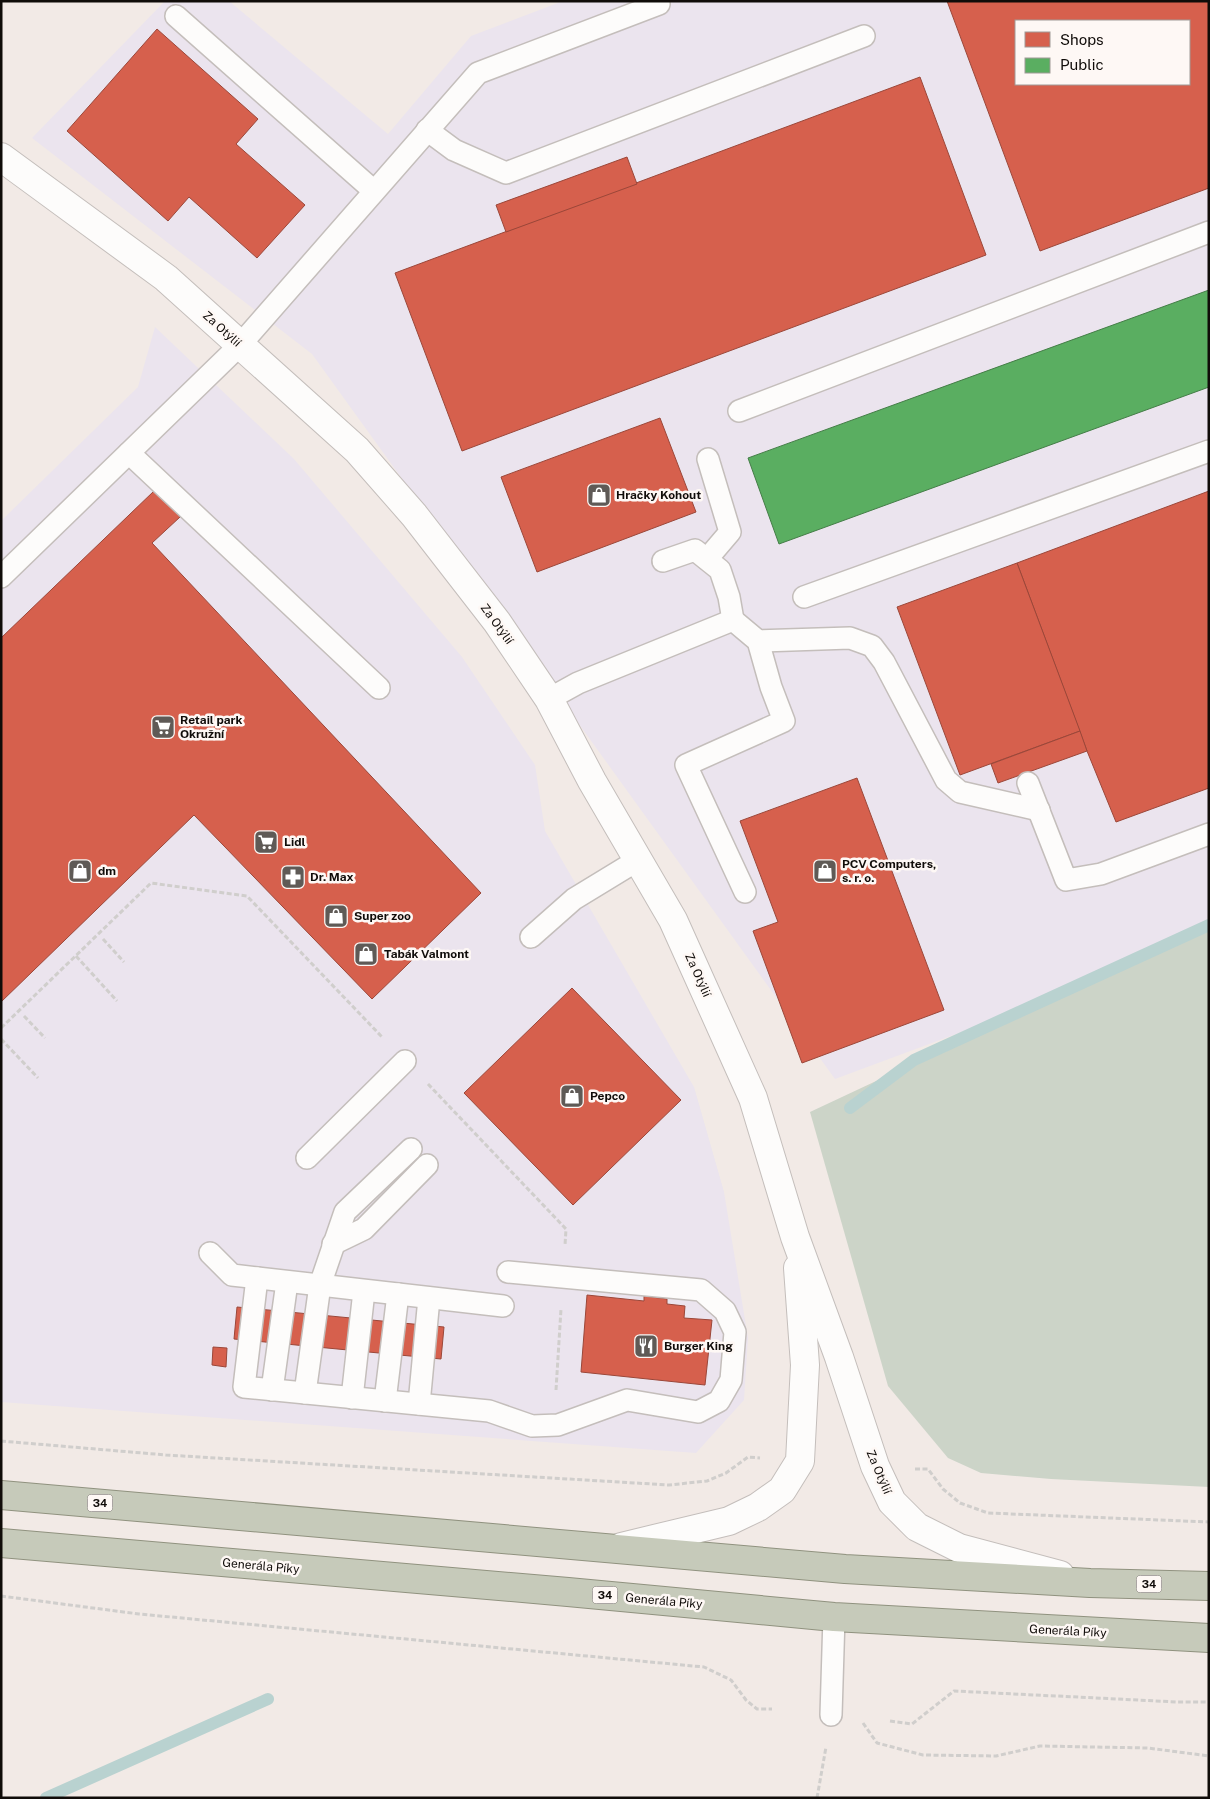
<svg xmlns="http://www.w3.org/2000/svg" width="1210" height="1799" font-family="'Public Sans',sans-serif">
	<rect width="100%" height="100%" fill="#f2eae6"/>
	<g fill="#ebe4ee" fill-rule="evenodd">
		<path d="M165 1H229L388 134 471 36 563 1H1209V925L1061 995 835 1079 312 354 32 138ZM1016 21H1189V84H1016Z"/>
		<path d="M155 327 294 459 462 657 535 765 545 831 694 1087 724 1192 748 1338 744 1400 696 1453 1 1402V521L138 387Z"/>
	</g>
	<path fill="#ccd4c8" d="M1209 925V1487L1051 1479 981 1473 948 1458 888 1386 810 1112Z"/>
	<g fill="#d6604d" stroke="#9b4739" fill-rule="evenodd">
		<path d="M947 1H1209V188L1040 251ZM1016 21H1189V84H1016Z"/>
		<path d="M157 29 258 119 236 144 305 205 257 258 189 197 168 221 67 131Z"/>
		<path d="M920 77 986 255 462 451 395 273Z"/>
		<path d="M627 157 637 184 506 232 496 205Z"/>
		<path d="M660 418 696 512 537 572 501 477Z"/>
		<path d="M154 491 180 517 152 543 481 893 372 999 194 815 1 1002V638Z"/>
		<path d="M1209 491V788L1116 822 1087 751 1017 563Z"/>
		<path d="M1017 563 1080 731 960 775 897 607Z"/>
		<path d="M1080 731 1087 751 998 783 991 764Z"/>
		<path d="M857 778 944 1010 802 1063 753 931 778 922 740 821Z"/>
		<path d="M572 988 681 1100 573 1205 464 1093Z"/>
		<path d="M587 1295 644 1301V1296L667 1299V1304L685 1306 684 1318 712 1320 705 1385 581 1372Z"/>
		<path d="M237 1307 444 1327 441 1359 234 1339Z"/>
		<path d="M213 1347 227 1348 226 1367 212 1365Z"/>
	</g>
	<path fill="#5aae61" stroke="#447d47" d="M1209 290V387L779 544 748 458Z"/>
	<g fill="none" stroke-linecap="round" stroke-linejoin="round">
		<g stroke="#b9d2d0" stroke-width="12">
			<path d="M850 1108 914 1060 1209 925"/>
			<path d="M46 1798 268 1699"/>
		</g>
		<g stroke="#c4bebb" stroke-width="24">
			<g id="lane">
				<path d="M176 16 374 191"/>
				<path d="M427 130 454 150 506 173 864 36"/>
				<path d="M739 411 1209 232"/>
				<path d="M129 453 379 688"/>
				<path d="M707 559 730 532 708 459"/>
				<path d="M1 577 240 345 478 73 659 4"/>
				<path d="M804 597 1209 451"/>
				<path d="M733 620 758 641 771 687 784 721 686 765 745 892"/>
				<path d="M758 641 850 638 872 646 884 662 946 780 960 792 1039 810"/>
				<path d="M549 699 578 683 733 620 729 597 720 570 695 550 663 561"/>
				<path d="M1028 783 1066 880 1101 874 1209 834"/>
				<path d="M531 937 574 899 638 860"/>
				<path d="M307 1158 405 1061"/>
				<path d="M333 1244 364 1229 427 1165"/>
				<path d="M210 1253 232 1275 503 1306"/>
				<path d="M257 1278 244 1387 489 1411 532 1426 558 1425 627 1400 698 1412 719 1401 731 1380 735 1332 725 1311 701 1290 508 1272"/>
				<path d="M272 1390 287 1282"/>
				<path d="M305 1393 320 1285 345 1212 411 1149"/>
				<path d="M352 1398 364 1291"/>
				<path d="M385 1401 398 1294"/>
				<path d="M419 1404 429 1298"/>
				<path d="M831 1715 834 1617"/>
			</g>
		</g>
		<g stroke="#c4bebb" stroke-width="30">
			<g id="street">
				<path d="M1 157 166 278 357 450 414 515 497 622 549 699 592 781 673 920 753 1098 795 1237 839 1357 875 1466 892 1502 917 1527 959 1548 1060 1575"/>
				<path d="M621 1547 729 1521 758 1507 782 1490 800 1461 805 1365 798 1268"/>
			</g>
		</g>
		<g stroke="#90927f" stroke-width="30">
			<g id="highway">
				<path d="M1 1495 845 1569 1090 1583 1209 1586"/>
				<path d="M1 1543 568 1592 834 1617 1209 1638"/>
			</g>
		</g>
		<g stroke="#d0cecc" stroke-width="3" stroke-dasharray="5 2.5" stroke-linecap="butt">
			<path d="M103 939 124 962"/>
			<path d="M76 956 117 1001"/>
			<path d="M24 1016 45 1038"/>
			<path d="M1 1028 151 883 247 896 382 1037"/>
			<path d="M1 1039 38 1078"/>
			<path d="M428 1084 566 1229 565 1245"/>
			<path d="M556 1390 561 1309"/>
			<path d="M1 1441 166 1455 669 1485 707 1481 726 1473 748 1457 760 1458"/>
			<path d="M915 1469H928L943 1489 960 1503 988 1513 1209 1522"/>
			<path d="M1 1596 139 1614 704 1667 731 1680 746 1700 757 1709H772"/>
			<path d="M890 1721 912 1724 954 1691 1178 1702H1209"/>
			<path d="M863 1723 877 1743 923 1755 996 1756 1040 1746 1148 1748 1209 1756"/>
			<path d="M817 1798 826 1747"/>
		</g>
		<use href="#lane" stroke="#fdfcfb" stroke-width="21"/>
		<use href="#street" stroke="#fdfcfb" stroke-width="28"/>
		<use href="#highway" stroke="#c6caba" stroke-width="28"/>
	</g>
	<defs>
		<g id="shop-square" transform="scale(1.25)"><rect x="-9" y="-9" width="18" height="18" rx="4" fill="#5f5a56" stroke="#fef8f5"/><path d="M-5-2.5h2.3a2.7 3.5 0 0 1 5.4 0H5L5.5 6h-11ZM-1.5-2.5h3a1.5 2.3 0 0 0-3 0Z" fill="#fff"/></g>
		<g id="supermarket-square" transform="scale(1.25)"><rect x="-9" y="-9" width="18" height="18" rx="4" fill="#5f5a56" stroke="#fef8f5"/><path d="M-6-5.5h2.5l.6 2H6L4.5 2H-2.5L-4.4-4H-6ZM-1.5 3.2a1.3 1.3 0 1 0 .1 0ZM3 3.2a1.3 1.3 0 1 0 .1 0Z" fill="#fff"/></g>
		<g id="pharmacy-square" transform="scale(1.25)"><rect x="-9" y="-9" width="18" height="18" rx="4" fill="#5f5a56" stroke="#fef8f5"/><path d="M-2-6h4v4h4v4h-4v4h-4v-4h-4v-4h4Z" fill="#fff"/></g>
		<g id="restaurant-square" transform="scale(1.25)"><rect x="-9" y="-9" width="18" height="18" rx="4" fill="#5f5a56" stroke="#fef8f5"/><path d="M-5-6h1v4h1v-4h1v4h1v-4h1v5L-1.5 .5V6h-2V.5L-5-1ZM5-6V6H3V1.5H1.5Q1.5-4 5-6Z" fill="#fff"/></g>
	</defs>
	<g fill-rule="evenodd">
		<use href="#shop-square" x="599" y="495"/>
		<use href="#supermarket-square" x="163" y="727"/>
		<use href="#supermarket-square" x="266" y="842"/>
		<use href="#shop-square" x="80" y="871"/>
		<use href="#shop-square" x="825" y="871"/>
		<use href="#pharmacy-square" x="293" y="877"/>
		<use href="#shop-square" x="336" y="916"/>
		<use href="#shop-square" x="366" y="954"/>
		<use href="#shop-square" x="572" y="1096"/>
		<use href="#restaurant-square" x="646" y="1346"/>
	</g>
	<g text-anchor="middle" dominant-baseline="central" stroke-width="5" stroke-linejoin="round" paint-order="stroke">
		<g fill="#fef8f5" stroke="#575350" stroke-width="1">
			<rect x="87.5" y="1494.5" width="25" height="17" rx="4"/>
			<rect x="1136.5" y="1575.5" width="25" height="17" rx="4"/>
			<rect x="592.5" y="1586.5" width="25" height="17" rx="4"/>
		</g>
		<g font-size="11" font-weight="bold" fill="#100c09">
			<text x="100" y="1503">34</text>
			<text x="1149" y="1584">34</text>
			<text x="605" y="1595">34</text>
		</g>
		<g font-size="12" fill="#100c09" stroke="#fef8f5">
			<text transform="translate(222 329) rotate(42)">Za Otýlií</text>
			<text transform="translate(497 624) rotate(54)">Za Otýlií</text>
			<text transform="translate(698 975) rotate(66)">Za Otýlií</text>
			<text transform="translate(879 1472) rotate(67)">Za Otýlií</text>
			<text transform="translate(261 1566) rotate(5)">Generála Píky</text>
			<text transform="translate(664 1601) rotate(5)">Generála Píky</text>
			<text transform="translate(1068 1631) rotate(3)">Generála Píky</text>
		</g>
		<g font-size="12" font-weight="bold" fill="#100c09" stroke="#fef8f5" text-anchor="start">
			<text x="616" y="495">Hračky Kohout</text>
			<text x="180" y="720">Retail park<tspan x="180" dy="14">Okružní</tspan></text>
			<text x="284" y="842">Lidl</text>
			<text x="842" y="864">PCV Computers,<tspan x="842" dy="14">s. r. o.</tspan></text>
			<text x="98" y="871">dm</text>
			<text x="310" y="877">Dr. Max</text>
			<text x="354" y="916">Super zoo</text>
			<text x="384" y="954">Tabák Valmont</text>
			<text x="590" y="1096">Pepco</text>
			<text x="664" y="1346">Burger King</text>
		</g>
	</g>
	<rect width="1210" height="1799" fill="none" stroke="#100c09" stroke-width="5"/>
	<rect x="1015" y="20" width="175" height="65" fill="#fef8f5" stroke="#9f9a97"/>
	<rect x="1025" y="32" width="25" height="15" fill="#d6604d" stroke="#9f9a97"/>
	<text x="1060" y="45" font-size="15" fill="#100c09">Shops</text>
	<rect x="1025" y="58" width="25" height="15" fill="#5aae61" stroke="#9f9a97"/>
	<text x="1060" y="70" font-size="15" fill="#100c09">Public</text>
</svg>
